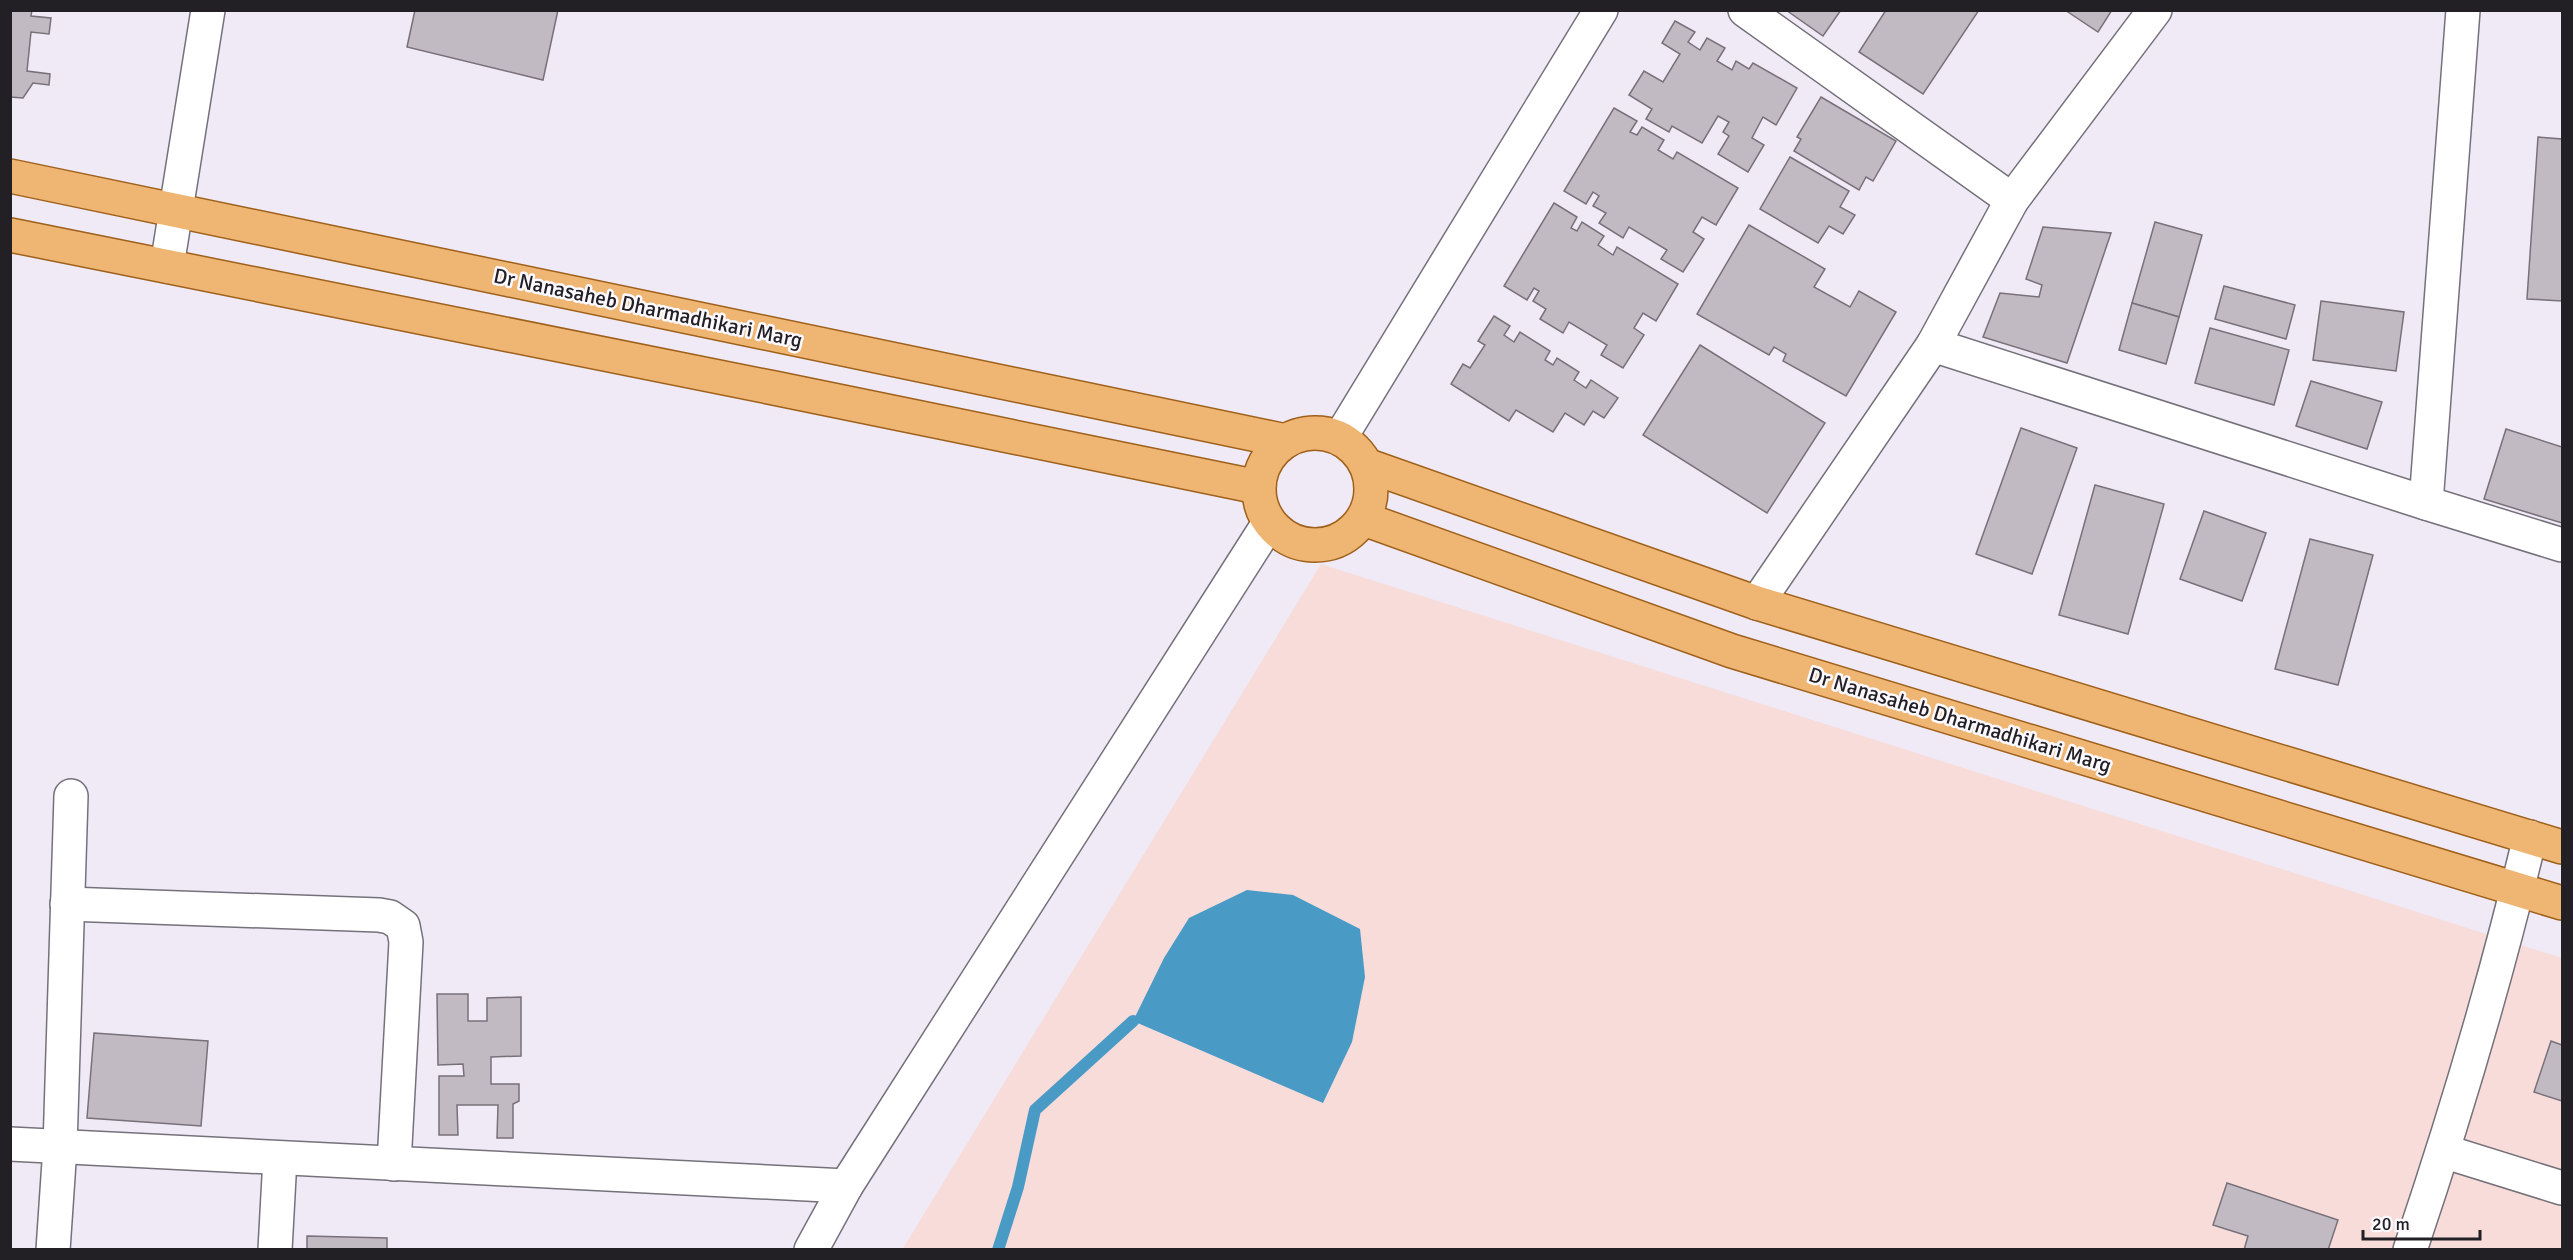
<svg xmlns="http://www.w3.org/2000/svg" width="2573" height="1260" font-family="Signika,sans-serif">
	<rect width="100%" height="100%" fill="#efeaf6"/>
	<path fill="#f7dcda" d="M1321 564 2562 958V1249L902 1250Z"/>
	<path fill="#4a9ac6" d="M1247 890 1293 895 1360 929 1365 977 1352 1042 1323 1103 1133 1021 1164 958 1189 918Z"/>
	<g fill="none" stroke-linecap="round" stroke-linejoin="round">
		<path stroke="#4a9ac6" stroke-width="12" d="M998 1250 1018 1187 1035 1110 1133 1021"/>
	</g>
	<g fill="#c2bac3" stroke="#787179" stroke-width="1.5">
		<path d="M10 10H32L31 16 51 18 49 34 31 32 27 71 50 74 49 85 33 83 23 98 10 97Z"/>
		<path d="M415 10H558L543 80 407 47Z"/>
		<path d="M1786 10H1841L1823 36Z"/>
		<path d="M1886 10H1979L1923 94 1859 52Z"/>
		<path d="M2065 10H2112L2098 32Z"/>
		<path d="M1675 21 1695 32 1688 42 1700 50 1707 38 1725 48 1717 61 1732 70 1736 61 1749 69 1753 63 1797 88 1776 125 1763 117 1752 138 1764 145 1748 172 1718 154 1729 136 1723 132 1729 122 1718 116 1702 143 1672 126 1669 132 1646 119 1652 109 1629 95 1644 71 1663 82 1680 54 1662 43Z"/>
		<path d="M1821 97 1896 141 1873 181 1866 177 1859 190 1794 151 1801 139 1797 137Z"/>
		<path d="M1614 108 1637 121 1630 132 1637 135 1642 127 1664 140 1658 150 1673 159 1677 152 1738 188 1716 225 1702 217 1693 232 1704 239 1683 272 1661 259 1667 250 1629 227 1623 238 1599 223 1606 213 1593 206 1599 196 1593 192 1586 204 1564 191Z"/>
		<path d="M2538 137 2562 139V301L2527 299Z"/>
		<path d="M1790 157 1849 191 1840 207 1855 215 1843 234 1829 226 1818 243 1760 209Z"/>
		<path d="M1554 203 1577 217 1571 228 1577 231 1582 222 1604 236 1598 245 1613 255 1617 247 1678 284 1656 321 1643 313 1634 328 1644 335 1623 368 1601 355 1607 345 1569 322 1563 333 1540 319 1546 309 1533 301 1539 291 1534 288 1527 300 1504 286Z"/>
		<path d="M2155 222 2202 235 2179 317 2132 303Z"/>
		<path d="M1749 225 1825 269 1814 287 1850 307 1859 291 1896 312 1846 396 1783 361 1786 354 1774 347 1769 355 1697 314Z"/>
		<path d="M2043 227 2111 233 2067 363 1983 337 2000 293 2039 297 2042 285 2026 279Z"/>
		<path d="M2224 286 2295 305 2286 339 2215 319Z"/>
		<path d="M2321 301 2404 312 2396 371 2313 360Z"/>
		<path d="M2132 303 2179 317 2166 364 2119 350Z"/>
		<path d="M1494 316 1510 326 1504 335 1514 342 1520 332 1550 351 1545 360 1553 365 1557 358 1579 372 1574 380 1586 388 1591 380 1618 398 1604 418 1593 411 1584 425 1565 413 1553 432 1516 410 1509 421 1451 384 1463 364 1470 368 1485 345 1478 341Z"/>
		<path d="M2210 328 2289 350 2274 405 2195 383Z"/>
		<path d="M1700 345 1825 423 1767 513 1643 435Z"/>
		<path d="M2311 381 2382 402 2367 449 2296 426Z"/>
		<path d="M2021 428 2077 448 2032 574 1976 554Z"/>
		<path d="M2506 429 2562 447V523L2484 499Z"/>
		<path d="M2095 485 2164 504 2128 634 2059 615Z"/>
		<path d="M2204 511 2266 533 2242 601 2180 579Z"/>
		<path d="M2310 539 2373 555 2338 685 2275 669Z"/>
		<path d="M437 994H468V1021H487V998L521 997V1056L491 1057V1084H519V1101L513 1104V1138H497L498 1105H457L458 1135H439V1076H464L463 1064 438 1065Z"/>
		<path d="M94 1033 208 1041 201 1126 87 1118Z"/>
		<path d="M2551 1041 2562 1045V1101L2534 1092Z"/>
		<path d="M2227 1183 2338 1220 2328 1250H2244L2248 1236 2213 1225Z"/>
		<path d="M307 1236 387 1238V1250H307Z"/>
	</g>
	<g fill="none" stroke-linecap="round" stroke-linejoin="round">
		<g stroke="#75717b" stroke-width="36">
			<g id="street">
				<path d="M1745 10 2012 200"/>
				<path d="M167 266 208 10"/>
				<path d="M1933 345 2426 503 2562 545"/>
				<path d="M1340 438 1601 10"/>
				<path d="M2426 503 2463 10"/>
				<path d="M1757 603 1933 345 2012 200 2155 10"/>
				<path d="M67 904 379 915 390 917 403 926 406 942 394 1164"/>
				<path d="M10 1144 846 1186"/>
				<path d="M2443 1151 2562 1188"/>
				<path d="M53 1250 60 1147 71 796"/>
				<path d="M275 1250 280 1158"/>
				<path d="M811 1250 846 1186 1269 523"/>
				<path d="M2410 1250C2456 1114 2497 976 2530 837"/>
			</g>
		</g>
		<g stroke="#9f601b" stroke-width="36">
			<g id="primary">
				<path d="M10 176 1286 441"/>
				<path d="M10 235 774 388 1258 487"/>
				<circle cx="1315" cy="489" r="56"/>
				<path d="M1366 465 1757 603 2562 847"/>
				<path d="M1364 519 1732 651 2562 903"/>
			</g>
		</g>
		<use href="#street" stroke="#fff" stroke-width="33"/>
		<use href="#primary" stroke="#eeb573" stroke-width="33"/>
	</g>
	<g text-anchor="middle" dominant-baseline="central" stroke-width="5" stroke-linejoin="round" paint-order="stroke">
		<g font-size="21" fill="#222024" stroke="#fbf9fe">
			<text transform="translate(648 308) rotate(12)">Dr Nanasaheb Dharmadhikari Marg</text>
			<text transform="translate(1960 720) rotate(17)">Dr Nanasaheb Dharmadhikari Marg</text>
		</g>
	</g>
	<rect width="2573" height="1260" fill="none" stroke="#222024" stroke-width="24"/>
	<path d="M2363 1230v9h117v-9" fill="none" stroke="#222024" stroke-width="3"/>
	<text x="2372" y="1230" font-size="18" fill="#222024" stroke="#fbf9fe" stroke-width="4.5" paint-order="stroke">20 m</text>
</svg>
